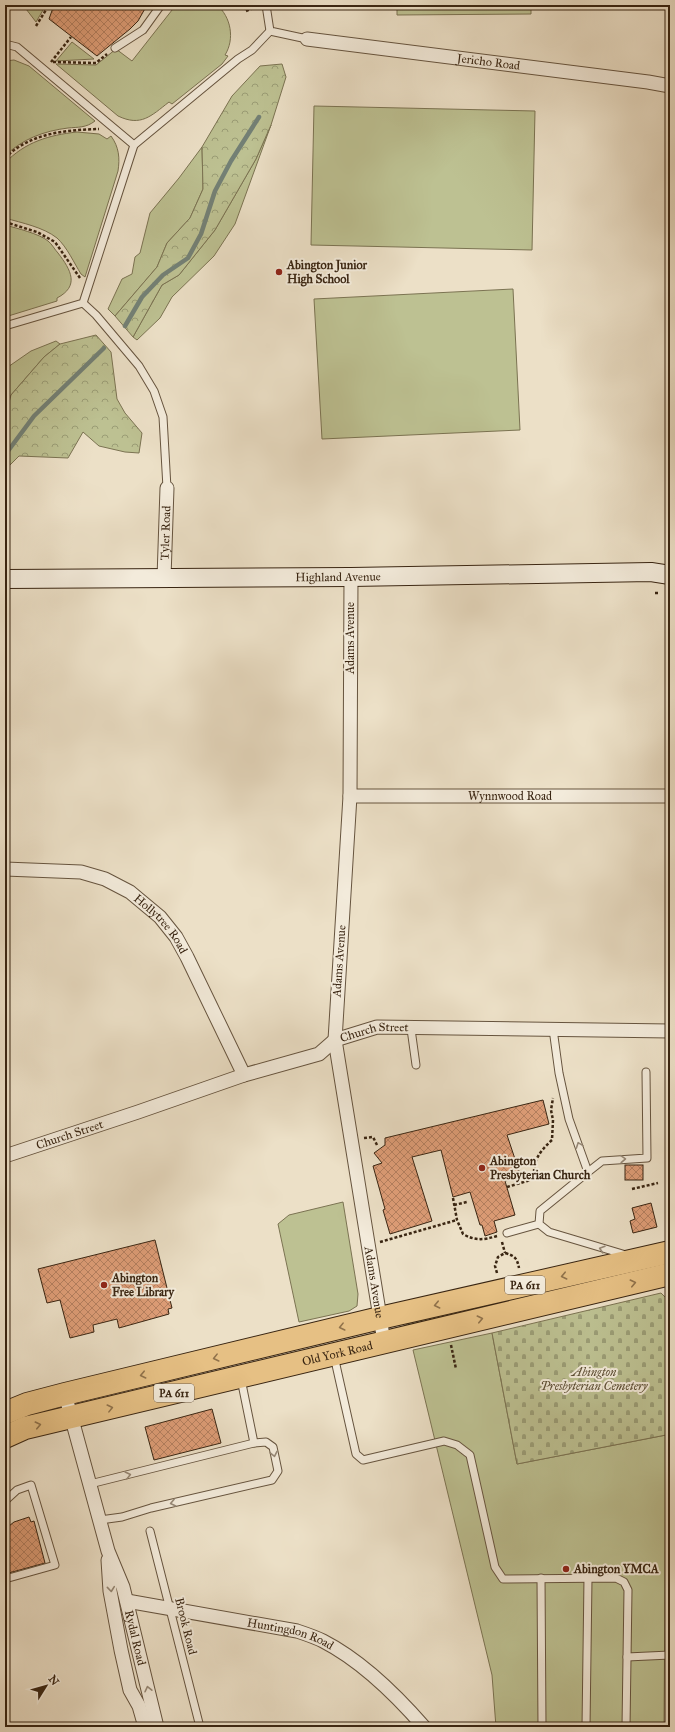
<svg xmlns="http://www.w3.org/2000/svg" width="675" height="1732" font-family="'IM FELL Great Primer',serif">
	<defs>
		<pattern id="forest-crowns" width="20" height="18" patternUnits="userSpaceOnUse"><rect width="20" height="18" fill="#bdc192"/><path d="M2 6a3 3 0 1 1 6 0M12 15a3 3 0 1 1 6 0" fill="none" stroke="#9b9d76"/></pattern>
		<pattern id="cemetery-stones" width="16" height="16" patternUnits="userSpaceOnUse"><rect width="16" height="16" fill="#bdc192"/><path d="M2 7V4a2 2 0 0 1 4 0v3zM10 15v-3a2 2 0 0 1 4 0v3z" fill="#9b9d76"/></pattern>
		<pattern id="garden-dots" width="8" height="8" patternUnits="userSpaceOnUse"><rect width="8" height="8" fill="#bdc192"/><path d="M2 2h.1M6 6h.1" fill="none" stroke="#9b9d76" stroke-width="1.8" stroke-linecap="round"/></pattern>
		<pattern id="building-cross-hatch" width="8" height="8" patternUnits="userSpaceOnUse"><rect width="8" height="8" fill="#de9d77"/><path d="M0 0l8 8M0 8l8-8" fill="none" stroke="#b58060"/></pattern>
	</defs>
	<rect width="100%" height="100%" fill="#ece0c7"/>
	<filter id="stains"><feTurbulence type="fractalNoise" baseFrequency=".005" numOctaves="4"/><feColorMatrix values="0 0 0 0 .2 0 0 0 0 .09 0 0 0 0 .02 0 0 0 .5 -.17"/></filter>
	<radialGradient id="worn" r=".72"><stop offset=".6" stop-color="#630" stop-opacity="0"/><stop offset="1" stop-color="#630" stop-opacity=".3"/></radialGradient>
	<g fill="#bdc192" stroke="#7b7352">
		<path d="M23 5H46L36 22Z"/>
		<path d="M176 5H217C231 17 235 39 225 55L228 56 222 64 172 104 169 102C151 116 141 127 118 116L56 64 96 65 116 49 132 61Z"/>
		<path d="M397 5H531V14L397 15Z"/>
		<path d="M72 42 94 59 56 61Z"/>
		<path d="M14 60 29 66 95 121C86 128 78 127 68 128 44 131 22 139 5 156V61Z"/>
		<path d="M314 106 535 111 532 250 311 245Z"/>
		<path d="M271 125 235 224 214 256 172 297 160 318 137 340 133 337 162 285 179 275 215 230 256 159Z"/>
		<path d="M77 132 99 134 107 139 111 136C119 147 120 158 118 171L85 277 81 274C74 263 67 247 57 238 43 227 22 223 5 218V163C25 142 49 135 77 132Z"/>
		<path d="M202 147 203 189 190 218 167 243 157 267 115 316 108 309 122 279 132 274 135 257 140 253 150 213 179 178Z"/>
		<path d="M5 225C16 228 40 234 48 241 52 244 55 250 58 253 71 270 80 286 57 298V301L5 317Z"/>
		<path d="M513 289 520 430 322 439 314 299Z"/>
		<path d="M56 341 60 344 44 357 11 395 5 418V369L31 351Z"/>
		<path d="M343 1202 358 1294 357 1306 349 1311 299 1322 278 1224 289 1215Z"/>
		<path d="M492 1333 517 1464 666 1435 664 1727H496L492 1675 413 1350Z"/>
	</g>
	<g fill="url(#forest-crowns)" stroke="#7b7352">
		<path d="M282 64 286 77 271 125 256 159 215 230 179 275 162 285 133 337 115 316 157 267 167 243 190 218 203 189 202 147 232 96 260 66Z"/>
		<path d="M96 335 111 352 117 399 125 413 142 433 139 453 125 452 99 446 83 432 68 458 19 456 5 470V418L11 395 44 357 60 344Z"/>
	</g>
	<path fill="url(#cemetery-stones)" stroke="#7b7352" d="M661 1293 667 1299 666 1435 517 1464 492 1333Z"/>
	<path fill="url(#garden-dots)" stroke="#7b7352" d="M480 1306V1309L407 1327 406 1324Z"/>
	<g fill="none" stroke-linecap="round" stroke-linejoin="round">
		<g stroke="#738075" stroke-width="4.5">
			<path d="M125 326 142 297 163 275 188 258 201 234 215 191 231 161 259 117"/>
			<path d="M5 455 34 416 104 348"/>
		</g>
	</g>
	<g fill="url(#building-cross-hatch)" stroke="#392512">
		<path d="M54 5H147L138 21 130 29 97 56 49 19Z"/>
		<path d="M543 1100 549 1124 507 1135 519 1171 515 1172 517 1178 505 1181 515 1215 494 1221 497 1232 485 1236 482 1225H480L470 1192 453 1197 441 1150 412 1157 432 1221 390 1234 383 1210 385 1209 373 1166 382 1163 374 1153 385 1145V1138Z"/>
		<rect x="625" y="1165" width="18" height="15"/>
		<path d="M651 1203 657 1227 633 1233 630 1221 635 1219 632 1208Z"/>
		<path d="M155 1240 172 1308 168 1309 169 1314 119 1328 117 1319 93 1325 94 1332 70 1338 60 1300 47 1303 38 1269Z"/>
		<path d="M212 1409 221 1443 154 1460 145 1427Z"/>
		<path d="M29 1517 31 1522 34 1521 45 1563 5 1574V1529L14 1522Z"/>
	</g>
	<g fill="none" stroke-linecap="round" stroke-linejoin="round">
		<g stroke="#66543f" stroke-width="9">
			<g id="lane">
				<path d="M266 5 270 31 307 39"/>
				<path d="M5 44 17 47 134 145"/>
				<path d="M115 48 143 30 161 5"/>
				<path d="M83 303 96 315 139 366 154 391 163 417 167 488"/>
				<path d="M5 326 83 303 134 145 238 59 252 50 270 31"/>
				<path d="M411 1029 416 1065"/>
				<path d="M553 1029 559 1073 569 1119 588 1172 540 1211 539 1224 549 1232 626 1255"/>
				<path d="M588 1172 602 1161 647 1158 646 1072"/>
				<path d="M507 1233 539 1224"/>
				<path d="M334 1356 356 1454 363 1460 444 1441 457 1445 470 1455 495 1567 503 1579 616 1578 624 1582 628 1590 626 1727"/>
				<path d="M241 1379 254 1443"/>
				<path d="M90 1484 254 1443 266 1442 273 1447 278 1471 272 1480 151 1508 122 1517 100 1520"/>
				<path d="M5 1501 17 1490 31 1485 55 1565 5 1579"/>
				<path d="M150 1531 200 1727"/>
				<path d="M541 1578 542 1727"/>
				<path d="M627 1657 670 1655"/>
				<path d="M586 1727 588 1578"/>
			</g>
		</g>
		<g stroke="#66543f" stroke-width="15">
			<g id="street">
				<path id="s1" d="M307 39 648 82 670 86"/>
				<path id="s2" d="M351 577 350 796 335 1040 384 1342"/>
				<path id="s3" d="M164 578 167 488"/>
				<path id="s4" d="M350 796H670"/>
				<path id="s5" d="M5 869 81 872 105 879 130 892 160 917 176 937 187 957 244 1075"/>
				<path id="s6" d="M5 1156 138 1112 244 1075 319 1054 335 1040 377 1027 670 1031"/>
				<path id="s7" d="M65 1394 108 1551 123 1587 157 1727"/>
				<path d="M108 1560 110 1591 121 1650 130 1690 139 1706 145 1727"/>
				<path id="s8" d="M127 1601 297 1631C306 1634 315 1637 323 1641 360 1660 397 1696 424 1727"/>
			</g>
		</g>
		<g stroke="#392512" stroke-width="20">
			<g id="secondary">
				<path id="s9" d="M5 579 351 577 651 572 670 575"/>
			</g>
		</g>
		<g stroke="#392512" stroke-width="24">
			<g id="highway">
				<path d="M5 1413 27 1404 65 1394 380 1318 670 1252"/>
				<path id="s10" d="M5 1437 25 1428 670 1274"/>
			</g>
		</g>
		<g stroke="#392512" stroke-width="2.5" stroke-dasharray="3 2" stroke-linecap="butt">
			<path d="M246 11 256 7"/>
			<path d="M36 26 49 5"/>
			<path d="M51 62 71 37"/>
			<path d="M53 62 96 63 107 54"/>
			<path d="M5 158C30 133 65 130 99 129"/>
			<path d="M5 222 37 232 55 242 80 278"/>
			<path d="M655 593H659"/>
			<path d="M364 1138 373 1137 377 1145"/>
			<path d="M507 1187 534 1179C533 1161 538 1153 552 1140L553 1120 551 1110 553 1098"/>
			<path d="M632 1189 658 1183"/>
			<path d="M453 1198 457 1220 463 1234C475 1241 484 1240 497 1236"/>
			<path d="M454 1205 467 1202"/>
			<path d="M380 1242 457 1220"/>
			<path d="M502 1242 505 1253"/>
			<path d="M497 1273 495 1266 498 1257 505 1253C515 1256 517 1258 519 1268"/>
			<path d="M451 1345 456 1369"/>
		</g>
		<use href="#lane" stroke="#f3ebdb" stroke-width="7"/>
		<use href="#street" stroke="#f3ebdb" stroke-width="13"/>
		<use href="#secondary" stroke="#f3ebdb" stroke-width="18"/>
		<use href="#highway" stroke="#e6c084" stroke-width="22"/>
	</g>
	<defs><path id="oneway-chevron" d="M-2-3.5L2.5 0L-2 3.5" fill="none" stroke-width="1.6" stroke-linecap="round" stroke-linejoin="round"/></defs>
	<g stroke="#968876">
		<use href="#oneway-chevron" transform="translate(579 1145) rotate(-110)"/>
		<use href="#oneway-chevron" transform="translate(623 1159) rotate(-3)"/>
		<use href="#oneway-chevron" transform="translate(602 1249) rotate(-163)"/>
		<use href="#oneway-chevron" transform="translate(274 1454) rotate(78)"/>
		<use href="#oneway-chevron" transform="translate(128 1475) rotate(-14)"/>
		<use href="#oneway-chevron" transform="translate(173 1503) rotate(167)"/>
		<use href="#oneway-chevron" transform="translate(111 1589) rotate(84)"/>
		<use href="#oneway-chevron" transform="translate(148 1689) rotate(-103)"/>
	</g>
	<g stroke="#90724b">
		<use href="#oneway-chevron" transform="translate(564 1276) rotate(167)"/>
		<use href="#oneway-chevron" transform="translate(633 1283) rotate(-13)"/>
		<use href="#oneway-chevron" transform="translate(437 1305) rotate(167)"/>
		<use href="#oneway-chevron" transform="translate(480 1319) rotate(-13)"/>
		<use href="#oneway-chevron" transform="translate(342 1327) rotate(166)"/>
		<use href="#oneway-chevron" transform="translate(216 1358) rotate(166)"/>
		<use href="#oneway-chevron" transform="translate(143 1375) rotate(167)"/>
		<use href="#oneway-chevron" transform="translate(110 1408) rotate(-14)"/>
		<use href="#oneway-chevron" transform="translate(38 1425) rotate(-13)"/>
	</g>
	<g fill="#8f2418" stroke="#f3ebdb" stroke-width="1.5">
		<circle cx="279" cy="272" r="4"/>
		<circle cx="482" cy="1168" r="4"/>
		<circle cx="104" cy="1285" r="4"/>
		<circle cx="566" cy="1569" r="4"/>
	</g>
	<g text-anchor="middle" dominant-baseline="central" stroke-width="4" stroke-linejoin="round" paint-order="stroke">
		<g fill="#f3ebdb" stroke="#71604e" stroke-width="1">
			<rect x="505" y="1276" width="40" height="18" rx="3"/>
			<rect x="154" y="1384" width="40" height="18" rx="3"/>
		</g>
		<g font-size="11" font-weight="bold" fill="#392512">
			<text x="525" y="1285">PA 611</text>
			<text x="174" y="1393">PA 611</text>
		</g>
		<g font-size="12" fill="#392512" stroke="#f3ebdb">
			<text stroke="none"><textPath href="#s1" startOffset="183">Jericho Road</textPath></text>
			<text stroke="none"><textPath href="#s3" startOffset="45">Tyler Road</textPath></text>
			<text stroke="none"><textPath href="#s9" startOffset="333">Highland Avenue</textPath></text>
			<text transform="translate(350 638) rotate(-90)">Adams Avenue</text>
			<text stroke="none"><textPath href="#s4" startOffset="160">Wynnwood Road</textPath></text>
			<text stroke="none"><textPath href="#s5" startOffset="174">Hollytree Road</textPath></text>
			<text transform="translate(339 961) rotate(-86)">Adams Avenue</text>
			<text stroke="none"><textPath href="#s6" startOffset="392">Church Street</textPath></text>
			<text stroke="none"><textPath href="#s6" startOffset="68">Church Street</textPath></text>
			<text stroke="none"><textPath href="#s2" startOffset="709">Adams Avenue</textPath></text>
			<text stroke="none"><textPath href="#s10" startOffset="343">Old York Road</textPath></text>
			<text transform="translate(186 1626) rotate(76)">Brook Road</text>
			<text stroke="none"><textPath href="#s8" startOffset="167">Huntingdon Road</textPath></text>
			<text stroke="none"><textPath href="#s7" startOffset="254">Rydal Road</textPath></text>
		</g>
		<g font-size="12" font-weight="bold" fill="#392512" stroke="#f3ebdb" text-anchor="start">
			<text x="287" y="265">Abington Junior<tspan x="287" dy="14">High School</tspan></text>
			<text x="490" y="1161">Abington<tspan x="490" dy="14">Presbyterian Church</tspan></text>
			<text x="112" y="1278">Abington<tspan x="112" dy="14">Free Library</tspan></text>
			<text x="574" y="1569">Abington YMCA</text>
		</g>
		<g font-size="12" font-style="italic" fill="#5a4c32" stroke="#f3ebdb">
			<text x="594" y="1372">Abington<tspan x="594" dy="14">Presbyterian Cemetery</tspan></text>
		</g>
	</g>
	<rect width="675" height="1732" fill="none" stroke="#ece0c7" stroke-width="20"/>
	<rect x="6" y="6" width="663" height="1720" fill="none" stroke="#392512" stroke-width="2"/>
	<rect x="10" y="10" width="655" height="1712" fill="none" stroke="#392512"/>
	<g transform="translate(46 1686) rotate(53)" stroke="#f3ebdb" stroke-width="3" paint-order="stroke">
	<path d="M0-3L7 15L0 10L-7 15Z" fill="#392512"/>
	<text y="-6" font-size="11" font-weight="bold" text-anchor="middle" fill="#392512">N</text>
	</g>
	<rect width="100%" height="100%" filter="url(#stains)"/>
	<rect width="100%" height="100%" fill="url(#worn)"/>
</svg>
